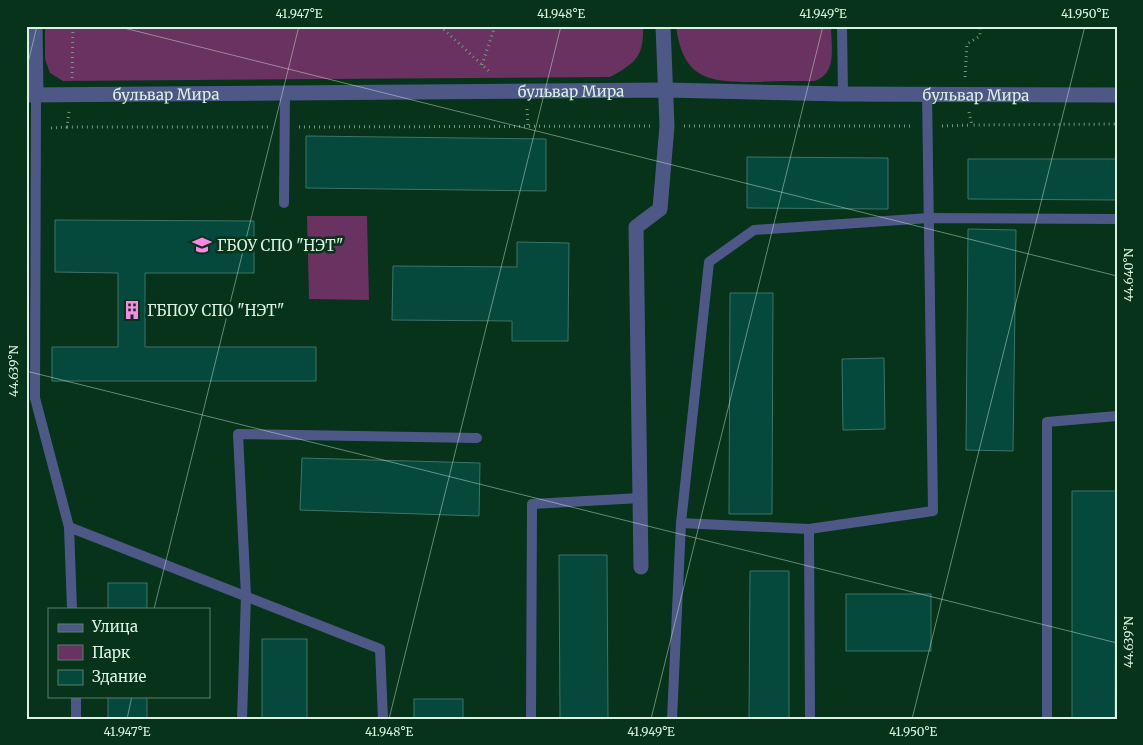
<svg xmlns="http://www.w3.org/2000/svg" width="1143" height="745" font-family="Merriweather,serif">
	<rect width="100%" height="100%" fill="#06331a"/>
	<g fill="#693260">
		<path d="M45 26H643C644 57 635 63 610 77L63 81 50 73 45 59Z"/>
		<path d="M676 26H831C831 46 838 74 814 81 795 81 775 81 756 82 709 82 683 80 676 26Z"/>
		<path d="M307 216H367L369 300 309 299Z"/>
	</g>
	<g fill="#04493c" stroke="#3d7566">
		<path d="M306 136 546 139V191L306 188Z"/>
		<path d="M747 157 888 158V209L747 208Z"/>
		<path d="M968 159H1117V200L968 199Z"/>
		<path d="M55 220 254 221V273H145V347H316V381H52V347H118V273L55 272Z"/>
		<path d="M968 229 1016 230 1013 451 966 450Z"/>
		<path d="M517 242 569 243 568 341H512V321L392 320 393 266 517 267Z"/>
		<path d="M730 293H773L772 514H729Z"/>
		<path d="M884 358 885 429 843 430 842 359Z"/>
		<path d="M302 458 480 463 479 516 300 510Z"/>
		<path d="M1072 491H1116L1115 719H1072Z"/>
		<path d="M559 555H607L608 719H560Z"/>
		<path d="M750 571H789V719H749Z"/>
		<rect x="108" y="583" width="39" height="26"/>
		<rect x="846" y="594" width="85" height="57"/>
		<rect x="262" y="639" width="45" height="80"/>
		<rect x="108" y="696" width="39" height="23"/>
		<rect x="414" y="699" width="49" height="20"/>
	</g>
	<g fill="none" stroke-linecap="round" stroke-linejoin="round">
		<g stroke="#749681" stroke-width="3" stroke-dasharray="1 4" stroke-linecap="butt">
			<path d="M440 26 491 73"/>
			<path d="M482 65 495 26"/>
			<path d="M965 77 967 44 980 36V26"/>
			<path d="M72 78 73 26"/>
			<path d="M527 109 528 126"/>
			<path d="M69 112 67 127H271"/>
			<path d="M969 112 972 125 1117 124"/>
			<path d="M684 126H913"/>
			<path d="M942 126 972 125"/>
			<path d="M299 127 651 126"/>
			<path d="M51 128 67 127"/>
		</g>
		<g stroke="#4e5887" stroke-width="10">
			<path d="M842 26 843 94"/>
			<path d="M36 95 35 398 69 527"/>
			<path d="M284 203 285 94"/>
			<path d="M681 523 709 262 754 230 929 218 1117 219"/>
			<path d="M809 529 810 719"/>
			<path d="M72 609 69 527 380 649 383 719"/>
			<path d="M76 696V719"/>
			<path d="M242 719 246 596 238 434 477 438"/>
			<path d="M531 719 532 504 640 498"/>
			<path d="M672 719 681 523 809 529 933 511 927 93"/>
			<path d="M1047 719V422L1117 416"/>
		</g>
		<g stroke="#4e5887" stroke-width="15">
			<path d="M35 26 36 95"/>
			<path d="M641 567 636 227 660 209 667 126 663 26"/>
		</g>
		<path stroke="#4e5887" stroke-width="15" id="s1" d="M26 95 666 90 843 94 1117 95"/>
	</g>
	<path fill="none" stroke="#dbf2e1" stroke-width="1" stroke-opacity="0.45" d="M116 26 1117 276M26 71 37 26M26 371 1117 643M154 609 299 26M127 719 132 696M389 719 561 26M651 719 823 26M912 719 1085 26"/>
	<defs>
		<g id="school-bare" transform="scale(1.5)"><path d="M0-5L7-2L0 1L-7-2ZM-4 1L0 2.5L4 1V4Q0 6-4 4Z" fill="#fb87e6" stroke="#06331a" stroke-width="2.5" paint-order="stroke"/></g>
		<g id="building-bare" transform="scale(1.5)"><path d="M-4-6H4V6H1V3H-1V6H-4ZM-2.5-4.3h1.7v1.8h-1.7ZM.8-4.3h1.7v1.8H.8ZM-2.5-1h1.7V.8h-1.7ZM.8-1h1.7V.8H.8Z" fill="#fb87e6" stroke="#06331a" stroke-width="2.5" paint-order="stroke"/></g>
	</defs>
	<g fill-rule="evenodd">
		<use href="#school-bare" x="202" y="245"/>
		<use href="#building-bare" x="132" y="310"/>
	</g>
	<g text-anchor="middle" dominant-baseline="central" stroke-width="5" stroke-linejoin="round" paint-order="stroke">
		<g font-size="15" fill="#dbf2e1" stroke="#06331a">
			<text stroke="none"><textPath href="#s1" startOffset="545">бульвар Мира</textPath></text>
			<text stroke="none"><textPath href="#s1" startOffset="950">бульвар Мира</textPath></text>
			<text stroke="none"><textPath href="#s1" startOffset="140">бульвар Мира</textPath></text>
		</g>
		<g font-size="15" fill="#dbf2e1" stroke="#06331a" text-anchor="start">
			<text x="217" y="245">ГБОУ СПО "НЭТ"</text>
			<text x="147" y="310">ГБПОУ СПО "НЭТ"</text>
		</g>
	</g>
	<rect width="1143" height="745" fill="none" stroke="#06331a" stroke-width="55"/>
	<rect x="48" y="608" width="162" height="90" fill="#06331a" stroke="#5b7f6a"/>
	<rect x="58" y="624" width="25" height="8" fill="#4e5887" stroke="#5b7f6a"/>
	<text x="92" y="632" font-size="15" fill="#dbf2e1">Улица</text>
	<rect x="58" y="645" width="25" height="15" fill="#693260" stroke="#5b7f6a"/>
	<text x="92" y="658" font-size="15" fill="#dbf2e1">Парк</text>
	<rect x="58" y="670" width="25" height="15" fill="#04493c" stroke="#5b7f6a"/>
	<text x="92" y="682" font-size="15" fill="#dbf2e1">Здание</text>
	<rect x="28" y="28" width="1088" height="690" fill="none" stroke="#dbf2e1" stroke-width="2"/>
	<g font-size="12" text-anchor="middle" fill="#dbf2e1">
		<text x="299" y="18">41.947°E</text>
		<text x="561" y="18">41.948°E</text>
		<text x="823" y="18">41.949°E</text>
		<text x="1085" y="18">41.950°E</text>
		<text transform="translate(1129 275) rotate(-90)" y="4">44.640°N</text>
		<text transform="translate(14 371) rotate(-90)" y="4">44.639°N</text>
		<text transform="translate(1129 642) rotate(-90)" y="4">44.639°N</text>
		<text x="127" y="736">41.947°E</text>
		<text x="389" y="736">41.948°E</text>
		<text x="651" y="736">41.949°E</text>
		<text x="913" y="736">41.950°E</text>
	</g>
</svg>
